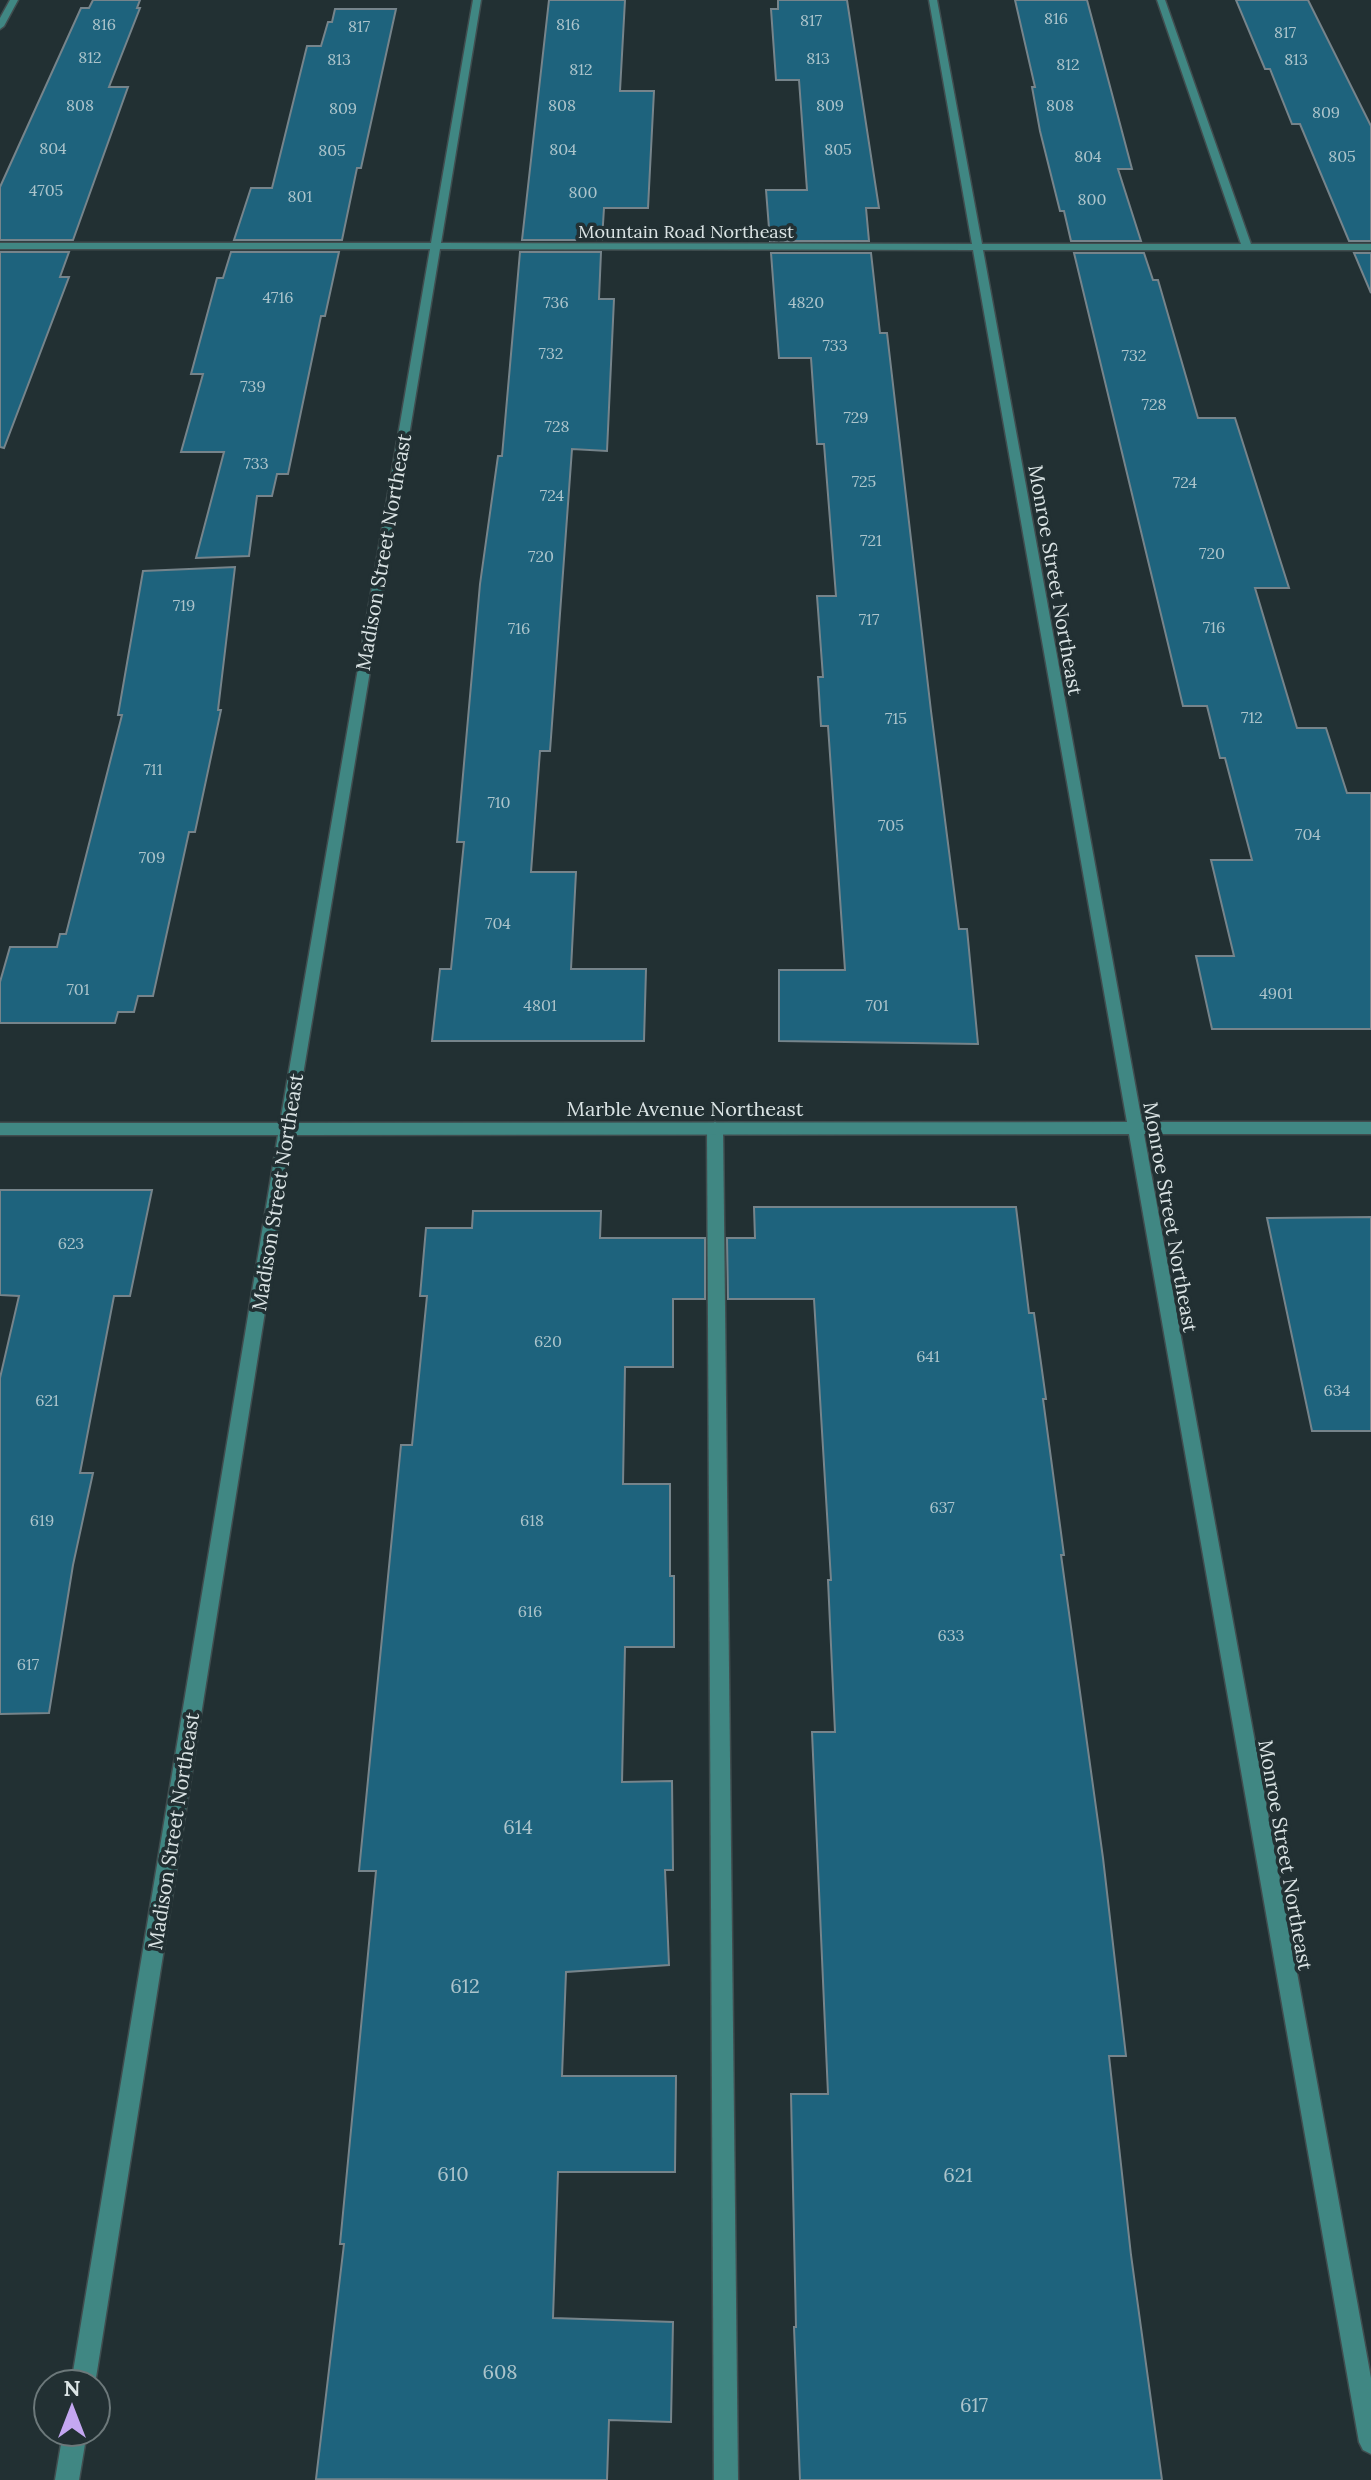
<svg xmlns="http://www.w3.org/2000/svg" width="1371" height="2480" font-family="Lora,serif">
	<rect width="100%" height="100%" fill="#223033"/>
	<g fill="#1e637d" stroke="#76848b" stroke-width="2">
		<path d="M93 0H140L137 8H140L109 87H128L73 240H0V187L81 8H89Z"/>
		<path d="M549 0H625L620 91H654L648 208H604L602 240H522Z"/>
		<path d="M778 0H847L879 208H866L869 241H770L766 190H807L799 80H776L771 9H778Z"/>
		<path d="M1015 0H1087L1132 169H1118L1141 241H1071L1064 211H1060L1040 131 1032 87H1035Z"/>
		<path d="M1236 0H1308L1371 126V241H1349L1300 124H1292L1270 69H1265Z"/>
		<path d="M335 9H396L361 168H357L342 240H234L251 188H272L307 46H321L328 22H332Z"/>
		<path d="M0 252H69L60 277H69L4 448 0 447Z"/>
		<path d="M231 252H339L325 316H321L288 474H277L272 496H257L249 556 196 558 224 452H181L203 374H191L217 278H223Z"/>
		<path d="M520 252H601L599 299H614L607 451 572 449 550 751H540L531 872H576L571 969H646L644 1041H432L440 969H451L464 842H457L480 584 498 456H502Z"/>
		<path d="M771 253H871L880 333H887L931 711 959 929H967L978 1044 779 1041V970H845L828 726H821L818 677H823L817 596H836L824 444H817L811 358H779Z"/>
		<path d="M1074 253H1144L1153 280H1158L1198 418H1235L1289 588H1255L1297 728H1326L1347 793H1371V1029H1212L1196 956H1234L1211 860H1252L1225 758H1220L1207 706H1183Z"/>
		<path d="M1354 253H1371V293Z"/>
		<path d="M235 567 218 710H221L195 832H189L153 996H138L134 1012H118L115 1023H0V982L10 947H57L60 934H66L122 715H118L143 571Z"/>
		<path d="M0 1190H152L130 1296H114L80 1473H93L73 1565 49 1713 0 1714V1378L19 1296 0 1295Z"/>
		<path d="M754 1207H1016L1029 1313H1034L1046 1399H1043L1064 1555H1061L1103 1858 1126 2056H1109L1131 2255 1162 2480H800L794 2327H796L791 2094H828L812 1732H835L828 1580H831L814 1299H728L727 1238H755Z"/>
		<path d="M473 1211H601L600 1238H705V1299H673V1367H625L623 1484H670V1576H674V1647H625L622 1782 672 1781 673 1870H665L669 1965 566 1972 562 2076H676L675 2172H558L553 2318 673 2322 671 2422 609 2420 607 2480 316 2479 344 2244H340L376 1871H359L401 1445H412L427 1296H420L426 1228H472Z"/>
		<path d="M1371 1217V1431H1312L1267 1218Z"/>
	</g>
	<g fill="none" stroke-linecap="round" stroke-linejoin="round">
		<g stroke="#404d4f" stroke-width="3">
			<g id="lane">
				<path d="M1157 0H1165L1252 247 1250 249 1242 247Z"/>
				<path d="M715 1122 723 1128 738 2480H714L707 1128Z"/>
			</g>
		</g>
		<g stroke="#404d4f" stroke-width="3">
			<g id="street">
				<path d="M10 0H18L4 26 0 29V18Z"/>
				<path d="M473 0H481L441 243 972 244 929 0H937L982 244H1371V250H983L1142 1122H1371V1134H1144L1371 2378V2454L1363 2450 1359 2442 1129 1134 293 1135 95 2384H71L278 1135H0V1123H280L430 249H0V243H431ZM440 249 973 250 1127 1122 295 1123Z"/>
				<path d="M63 2432H87L79 2480H55Z"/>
			</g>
		</g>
		<use href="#lane" fill="#408783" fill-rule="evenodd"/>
		<use href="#street" fill="#408783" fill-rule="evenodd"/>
	</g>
	<g text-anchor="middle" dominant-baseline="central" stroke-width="7" stroke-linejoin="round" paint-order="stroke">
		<g font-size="16" fill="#acc4cb">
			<text x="1056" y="18">816</text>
			<text x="811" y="20">817</text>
			<text x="104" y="24">816</text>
			<text x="568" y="24">816</text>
			<text x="359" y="26">817</text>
			<text x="1285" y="32">817</text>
			<text x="90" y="57">812</text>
			<text x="818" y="58">813</text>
			<text x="339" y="59">813</text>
			<text x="1296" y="59">813</text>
			<text x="1068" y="64">812</text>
			<text x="581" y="69">812</text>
			<text x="80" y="105">808</text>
			<text x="562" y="105">808</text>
			<text x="830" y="105">809</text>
			<text x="1060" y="105">808</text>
			<text x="343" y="108">809</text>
			<text x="1326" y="112">809</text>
			<text x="53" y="148">804</text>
			<text x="563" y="149">804</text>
			<text x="838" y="149">805</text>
			<text x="332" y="150">805</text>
			<text x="1088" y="156">804</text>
			<text x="1342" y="156">805</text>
			<text x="46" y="190">4705</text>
			<text x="583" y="192">800</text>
			<text x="300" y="196">801</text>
			<text x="1092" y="199">800</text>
			<text x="278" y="297">4716</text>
			<text x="556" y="302">736</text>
			<text x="806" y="302">4820</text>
			<text x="835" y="345">733</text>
			<text x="551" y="353">732</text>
			<text x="1134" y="355">732</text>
			<text x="253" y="386">739</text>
			<text x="1154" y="404">728</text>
			<text x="856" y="417">729</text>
			<text x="557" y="426">728</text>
			<text x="256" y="463">733</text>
			<text x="864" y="481">725</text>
			<text x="1185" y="482">724</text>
			<text x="552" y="495">724</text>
			<text x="871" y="540">721</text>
			<text x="1212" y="553">720</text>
			<text x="541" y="556">720</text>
			<text x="184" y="605">719</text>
			<text x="869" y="619">717</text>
			<text x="1214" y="627">716</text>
			<text x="519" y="628">716</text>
			<text x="1252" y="717">712</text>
			<text x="896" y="718">715</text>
			<text x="153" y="769">711</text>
			<text x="499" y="802">710</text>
			<text x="891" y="825">705</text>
			<text x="1308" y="834">704</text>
			<text x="152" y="857">709</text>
			<text x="498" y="923">704</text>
			<text x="78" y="989">701</text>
			<text x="1276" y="993">4901</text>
			<text x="540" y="1005">4801</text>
			<text x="877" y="1005">701</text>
			<text x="71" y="1243">623</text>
			<text x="548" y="1341">620</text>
			<text x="928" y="1356">641</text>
			<text x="1337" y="1390">634</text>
			<text x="47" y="1400">621</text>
			<text x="942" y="1507">637</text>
			<text x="42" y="1520">619</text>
			<text x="532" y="1520">618</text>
			<text x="530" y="1611">616</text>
			<text x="951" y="1635">633</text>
			<text x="28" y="1664">617</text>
		</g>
		<g font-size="18" fill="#dbe4e5" stroke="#223033">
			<text x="686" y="231">Mountain Road Northeast</text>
		</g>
		<g font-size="20" fill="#dbe4e5" stroke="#223033">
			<text transform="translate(383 552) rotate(-80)">Madison Street Northeast</text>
			<text transform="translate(1056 580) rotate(80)">Monroe Street Northeast</text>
			<text x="685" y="1108">Marble Avenue Northeast</text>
			<text transform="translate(277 1192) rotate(-81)">Madison Street Northeast</text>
			<text transform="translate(1171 1217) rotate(80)">Monroe Street Northeast</text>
			<text transform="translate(173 1831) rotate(-81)">Madison Street Northeast</text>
			<text transform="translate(1286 1855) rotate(80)">Monroe Street Northeast</text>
		</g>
		<g font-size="20" fill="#acc4cb">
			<text x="518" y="1826">614</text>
			<text x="465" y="1985">612</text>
			<text x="453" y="2173">610</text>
			<text x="958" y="2174">621</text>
			<text x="500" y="2371">608</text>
			<text x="974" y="2404">617</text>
		</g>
	</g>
	<g transform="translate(72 2408)"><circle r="38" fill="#223033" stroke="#6c787a" stroke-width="2"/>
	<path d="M0-6L14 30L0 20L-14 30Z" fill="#c4a7f1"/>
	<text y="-12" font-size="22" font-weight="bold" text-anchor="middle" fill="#dbe4e5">N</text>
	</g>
</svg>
